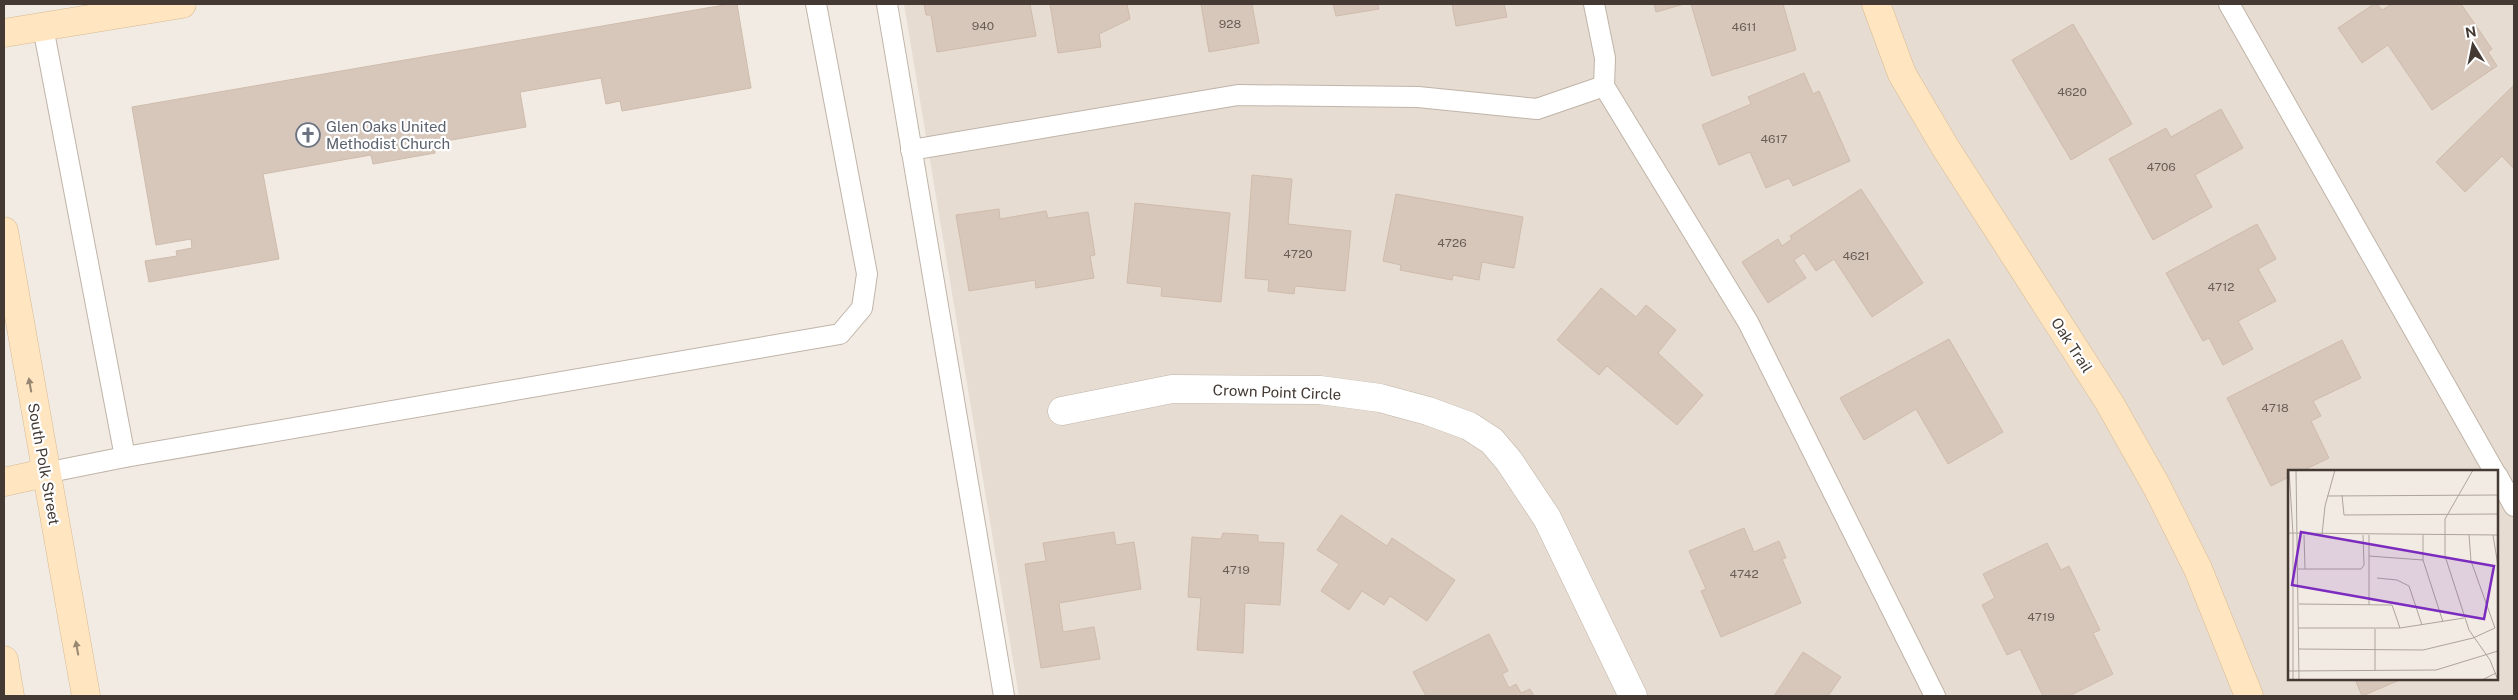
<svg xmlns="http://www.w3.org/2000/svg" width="2518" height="700" font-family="'Public Sans',sans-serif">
	<rect width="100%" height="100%" fill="#f2ebe3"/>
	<path fill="#e6dcd1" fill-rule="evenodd" d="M904 4H2514V696H1019ZM2289 471H2497V679H2289Z"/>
	<g fill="#d7c7bb" stroke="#cfbbab">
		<path d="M730 4H737L751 88 622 111 620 101 606 104 601 78 520 92 526 127 434 143 435 153 373 164 371 155 263 174 279 259 149 282 145 261 177 256 176 251 192 248 191 239 156 245 132 107Z"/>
		<path d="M924 4H1030L1036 36 937 52 931 15H926Z"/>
		<path d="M1050 4H1131H1127L1130 19 1099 34 1101 47 1058 53Z"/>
		<path d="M1201 4H1252L1259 43 1209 52Z"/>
		<path d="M1333 4H1378L1379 9 1336 16Z"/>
		<path d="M1452 4H1504L1507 17 1456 26Z"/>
		<path d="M1654 4H1684L1656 12Z"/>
		<path d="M1691 4H1783L1796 50 1712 76Z"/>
		<path d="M2374 4H2377L2382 10 2392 4H2461L2492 49 2488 52 2497 66 2432 110 2388 45 2362 63 2338 28Z"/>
		<path d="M2073 24 2132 124 2071 160 2012 60Z"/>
		<path d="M1804 73 1813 94 1819 91 1850 161 1793 186 1789 178 1766 188 1750 152 1719 165 1702 125 1751 104 1748 97Z"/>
		<path d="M2514 85V169L2502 156 2465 192 2436 162Z"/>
		<path d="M2221 109 2243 148 2195 175 2212 207 2153 240 2109 159 2166 128 2171 137Z"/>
		<path d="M1252 175 1292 179 1288 224 1351 231 1345 291 1295 286 1294 294 1268 291 1269 280 1245 278Z"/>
		<path d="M1861 189 1923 283 1872 317 1834 259 1816 271 1804 253 1794 260 1806 278 1768 303 1742 262 1778 239 1782 246 1792 239 1790 236Z"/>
		<path d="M1396 194 1523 217 1514 268 1482 262 1479 280 1453 275 1452 280 1400 270 1401 265 1383 261Z"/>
		<path d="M1135 203 1230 213 1221 302 1161 296 1162 287 1127 283Z"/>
		<path d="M999 209 1000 219 1046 211 1048 218 1088 212 1095 255 1090 256 1094 278 1036 288 1035 280 969 291 956 215Z"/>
		<path d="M2257 224 2276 259 2258 269 2276 301 2238 321 2253 349 2223 365 2209 338 2203 341 2166 273Z"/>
		<path d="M1601 288 1636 317 1646 305 1676 330 1658 353 1703 395 1677 425 1607 366 1599 375 1557 340Z"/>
		<path d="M1949 339 2003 432 1948 464 1916 409 1864 440 1840 398Z"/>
		<path d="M2342 340 2361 378 2313 401 2321 416 2311 421 2329 458 2302 471H2289V477L2271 486 2227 398Z"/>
		<path d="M1341 515 1387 546 1392 538 1455 580 1427 621 1390 596 1384 605 1362 591 1349 610 1321 591 1339 564 1317 550Z"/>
		<path d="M1744 528 1754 552 1779 541 1786 558 1782 559 1801 603 1721 637 1701 591 1706 589 1689 551Z"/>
		<path d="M1114 532 1116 545 1134 542 1141 589 1059 603 1063 632 1094 627 1100 659 1041 668 1025 564 1046 561 1043 543Z"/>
		<path d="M1223 533 1258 535V542L1284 543 1280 605 1245 603 1243 653 1197 650 1201 598 1188 597 1192 537 1221 539Z"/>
		<path d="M2047 543 2061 570 2069 566 2100 630 2093 633 2113 674 2069 696H2043L2020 649 2007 655 1982 605 1995 598 1983 574Z"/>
		<path d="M1489 634 1508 671 1502 674 1509 688 1516 684 1521 693 1530 689 1534 696H1426L1413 672Z"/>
		<path d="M1803 652 1841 677 1828 696H1774Z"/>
		<path d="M2355 679H2402L2362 696Z"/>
	</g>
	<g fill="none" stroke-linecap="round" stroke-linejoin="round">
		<g stroke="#c0b4a8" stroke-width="22">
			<g id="lane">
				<path d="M887 4 1004 696"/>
				<path d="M1594 4 1605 58 1604 86 1748 322 1935 696"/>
				<path d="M2229 4 2494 471"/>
				<path d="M43 27 125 457"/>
				<path d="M911 150 1238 95 1418 97 1537 109 1604 86"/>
				<path d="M45 473 125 457 840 334 862 308 867 274 816 4"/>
				<path d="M2497 475 2514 506"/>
			</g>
		</g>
		<g stroke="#c0b4a8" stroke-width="29">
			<path id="street" d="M1062 411 1172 389 1320 390 1380 398 1428 411 1469 426 1492 441 1509 461 1547 518 1633 696"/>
		</g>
		<g stroke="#d7ba93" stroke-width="29">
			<g id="secondary">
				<path d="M1876 4 1902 74 1945 147 2109 402 2157 487 2198 569 2249 696"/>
				<path d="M4 33 182 4"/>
				<path d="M4 231 86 696"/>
				<path d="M4 482 45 473"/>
				<path d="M4 660 10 696"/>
			</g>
		</g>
		<use href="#lane" stroke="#fff" stroke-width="20"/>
		<use href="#street" stroke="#fff" stroke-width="28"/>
		<use href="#secondary" stroke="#ffe5c0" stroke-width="28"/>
	</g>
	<defs><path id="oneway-solid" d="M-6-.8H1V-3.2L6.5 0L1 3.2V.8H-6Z" transform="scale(1.25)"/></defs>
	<g fill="#988772">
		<use href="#oneway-solid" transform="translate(30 385) rotate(-100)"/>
		<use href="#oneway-solid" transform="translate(77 648) rotate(-100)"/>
	</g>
	<defs>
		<g id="church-ring" transform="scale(1.25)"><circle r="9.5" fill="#fff" stroke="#6b7280" stroke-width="1.5"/><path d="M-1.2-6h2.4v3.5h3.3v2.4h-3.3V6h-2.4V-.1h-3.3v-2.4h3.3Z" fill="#6b7280"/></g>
	</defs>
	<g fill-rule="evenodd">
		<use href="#church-ring" x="308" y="135"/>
	</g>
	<g text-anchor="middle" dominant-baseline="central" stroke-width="4.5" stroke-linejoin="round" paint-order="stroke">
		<g font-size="12" fill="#695d55">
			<text x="1230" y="24">928</text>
			<text x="983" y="26">940</text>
			<text x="1744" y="27">4611</text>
			<text x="2072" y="92">4620</text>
			<text x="1774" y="139">4617</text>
			<text x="2161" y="167">4706</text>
			<text x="1452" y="243">4726</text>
			<text x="1298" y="254">4720</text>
			<text x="1856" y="256">4621</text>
			<text x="2221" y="287">4712</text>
			<text x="2275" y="408">4718</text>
			<text x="1236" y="570">4719</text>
			<text x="1744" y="574">4742</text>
			<text x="2041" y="617">4719</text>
		</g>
		<g font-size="15" fill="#5b616d" stroke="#fff" text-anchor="start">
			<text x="326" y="126">Glen Oaks United<tspan x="326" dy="17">Methodist Church</tspan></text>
		</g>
		<g font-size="15" fill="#443a33" stroke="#fff">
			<text transform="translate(2072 345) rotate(57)">Oak Trail</text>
			<text transform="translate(1277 392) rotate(2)">Crown Point Circle</text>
			<text transform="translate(44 464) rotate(80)">South Polk Street</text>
		</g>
	</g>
	<g transform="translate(2288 470)">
		<rect width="210" height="210" fill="#f2ebe3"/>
		<path fill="none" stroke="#aca49d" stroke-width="1" d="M1 0 5 64V210M8 0 11 210M185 0 157 49V86L181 160 202 190 210 210M54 25 56 45 210 44M39 26 210 25M0 63 210 65M16 65 17 99M34 65 37 36 47 0M135 65V90L155 152M205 65 210 96M81 86 135 90M10 99H73L76 95 75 65M89 108 109 110 121 116 134 155M11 134 104 135 112 158M81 135V65M10 158H112L176 148M87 159V201M11 179 135 180 185 168 207 158 183 91 181 65M0 201 148 200 210 181M194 210 208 203"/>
		<path fill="#7b2cbf" fill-opacity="0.15" stroke="#7b2cbf" stroke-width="2.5" d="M13 62 206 96 196 149 4 115Z"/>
		<rect width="210" height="210" fill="none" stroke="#443a33" stroke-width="2.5"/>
	</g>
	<rect width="2518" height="700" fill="none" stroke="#443a33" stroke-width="10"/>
	<g transform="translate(2473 45) rotate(350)" stroke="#ffffff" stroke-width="4" paint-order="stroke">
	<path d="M0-4L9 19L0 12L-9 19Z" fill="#443a33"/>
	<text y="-8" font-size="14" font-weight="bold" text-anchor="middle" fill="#443a33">N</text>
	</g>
</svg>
